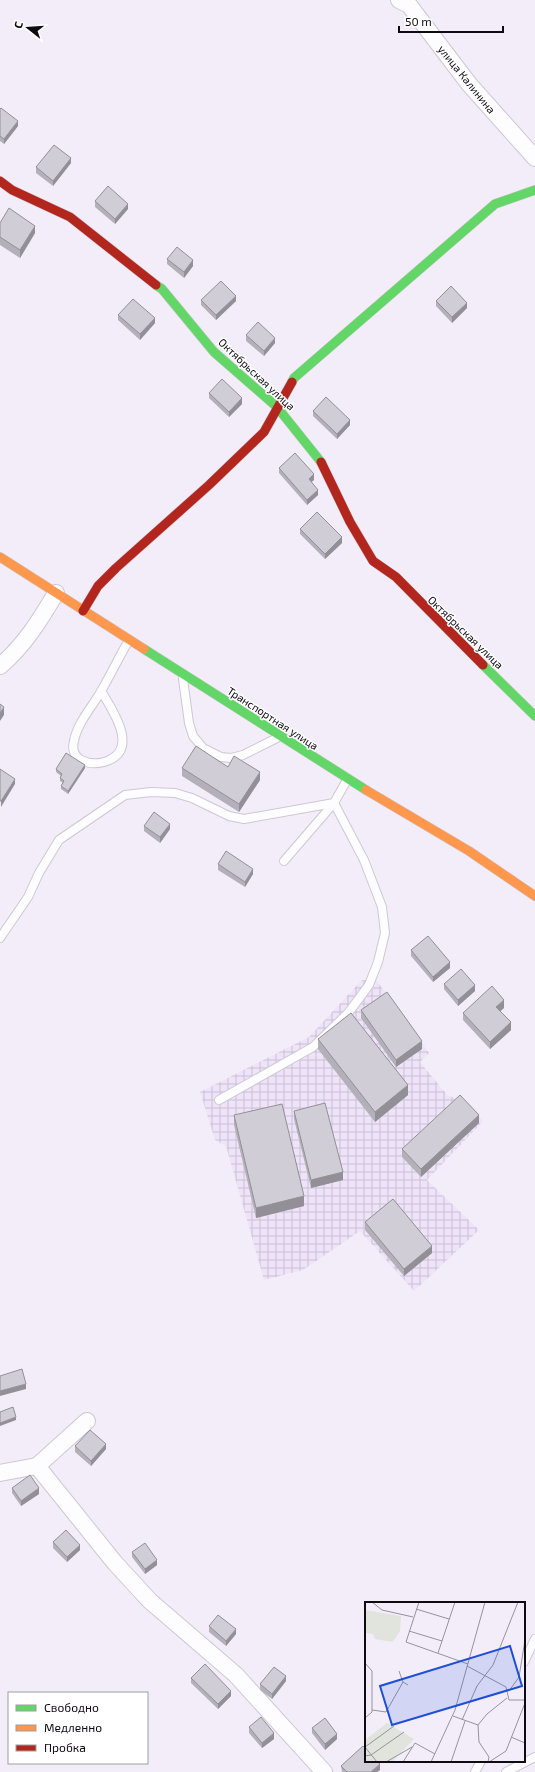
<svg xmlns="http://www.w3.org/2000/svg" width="535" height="1772" font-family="'Exo 2',sans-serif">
	<defs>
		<pattern id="industrial-grid" width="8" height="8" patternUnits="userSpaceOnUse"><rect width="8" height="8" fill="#eee3f8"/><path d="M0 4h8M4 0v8" fill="none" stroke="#cbc1d4"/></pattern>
	</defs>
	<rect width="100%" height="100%" fill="#f3edf9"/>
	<path fill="url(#industrial-grid)" d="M362 980 377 981 429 1053 420 1062 448 1096 465 1100 483 1121 427 1180 479 1230 414 1291 360 1231 303 1270 264 1280 226 1146 215 1140 200 1092 309 1037Z"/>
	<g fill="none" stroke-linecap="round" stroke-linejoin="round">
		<g stroke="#cec8d3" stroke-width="10">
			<g id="lane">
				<path d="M183 679 189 723 193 736 203 748 221 757 231 758 243 755 277 738"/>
				<path d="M101 691C113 711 141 751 104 762 89 766 69 760 74 741 77 724 91 708 100 693 110 676 119 657 129 640"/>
				<path d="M284 861 334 803"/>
				<path d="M0 938 28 897 39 873 59 840 125 795 151 792 175 793 192 798 229 816 244 819 334 803"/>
				<path d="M219 1100 313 1047 349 1012 369 985 378 962 385 933 382 907 364 860 334 803 347 780"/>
				<path d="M524 1662 535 1639"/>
				<path d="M475 1772 481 1761"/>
				<path d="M506 1772 535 1757"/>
			</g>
		</g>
		<g stroke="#cec8d3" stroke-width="18">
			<g id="street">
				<path d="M399 0 409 5 469 84 535 158"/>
				<path d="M0 666C24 646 40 620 56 593"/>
				<path d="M37 1466 115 1563 150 1601 236 1675 324 1772"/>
				<path d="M0 1473 37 1466 87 1421"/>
			</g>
		</g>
		<g stroke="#cec8d3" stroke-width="10">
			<g id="fast">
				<path d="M156 285 162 289 214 352 277 407 321 462"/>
				<path d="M292 382 294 378 495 204 535 190"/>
				<path d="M144 649 366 790"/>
				<path d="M483 665 535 716"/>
			</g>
		</g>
		<g stroke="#cec8d3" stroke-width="10">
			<g id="slow">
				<path d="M0 557 144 649"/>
				<path d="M366 790 469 851 535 896"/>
			</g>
		</g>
		<g stroke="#cec8d3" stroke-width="10">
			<g id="jam">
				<path d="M0 181 12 190 70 217 156 285"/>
				<path d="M321 462 350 522 373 561 396 577 483 665"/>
				<path d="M83 611 98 586 116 568 209 485 264 432 292 382"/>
			</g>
		</g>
		<use href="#lane" stroke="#fdfcfe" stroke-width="8"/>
		<use href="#street" stroke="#fdfcfe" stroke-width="16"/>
		<use href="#fast" stroke="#63d668" stroke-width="9"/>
		<use href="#slow" stroke="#ff974d" stroke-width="9"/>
		<use href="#jam" stroke="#b3261e" stroke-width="9"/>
	</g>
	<g fill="#b4b0b9">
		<path d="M0 109 18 126 4 144 0 141Z"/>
		<path d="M71 163 53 186 36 173V167Z"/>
		<path d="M95 201 128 209 115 224 95 207Z"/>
		<path d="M0 223 35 233 20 258 0 245Z"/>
		<path d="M167 259 193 266 184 278 167 264Z"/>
		<path d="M201 300 236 301 216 320 201 305Z"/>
		<path d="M436 301 467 308 452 323 436 306Z"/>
		<path d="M118 315 155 323 140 340 118 320Z"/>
		<path d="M246 335 275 343 264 356 246 341Z"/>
		<path d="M209 393 242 404 229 417 209 398Z"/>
		<path d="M313 411 350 425 337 439 313 416Z"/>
		<path d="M279 468 314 480 311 482 318 495 307 505 279 473Z"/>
		<path d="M300 529 342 543 325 559 300 534Z"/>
		<path d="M228 767 260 780 239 812 182 776V768Z"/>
		<path d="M85 768 68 794 61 789V786L63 783 60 781V778L61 776 56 772V769Z"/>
		<path d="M144 826 170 829 160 843 144 831Z"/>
		<path d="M218 864 253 874 245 887 218 870Z"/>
		<path d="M411 950 450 968 433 982 411 956Z"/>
		<path d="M444 984 475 991 458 1006 444 989Z"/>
		<path d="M504 1008 500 1011 511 1030 490 1049 463 1020V1013Z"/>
		<path d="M361 1010 422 1049 396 1067 361 1018Z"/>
		<path d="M318 1039 408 1095 375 1122 318 1049Z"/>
		<path d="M294 1111 343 1180 311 1188 294 1119Z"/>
		<path d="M234 1115 304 1206 256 1218 234 1125Z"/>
		<path d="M479 1123 421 1177 402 1157V1149Z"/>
		<path d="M365 1222 432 1253 404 1276 365 1230Z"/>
		<path d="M75 1446 106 1449 91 1466 75 1452Z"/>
		<path d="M12 1488 39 1494 21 1506 12 1493Z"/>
		<path d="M53 1542 80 1550 67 1562 53 1548Z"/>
		<path d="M132 1552 157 1565 145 1574 132 1557Z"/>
		<path d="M209 1626 236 1634 226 1646 209 1632Z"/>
		<path d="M191 1678 231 1696 218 1709 191 1683Z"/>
		<path d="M286 1681 272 1699 260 1690V1684Z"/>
		<path d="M249 1727 274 1739 262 1748 249 1733Z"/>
		<path d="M312 1728 337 1739 325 1750 312 1733Z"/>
		<path d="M341 1766 380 1770 377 1772H342Z"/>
	</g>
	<g fill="#929096">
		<path d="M18 121V126L4 144V139Z"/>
		<path d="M71 158V163L53 186V181Z"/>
		<path d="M128 204V209L115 224V219Z"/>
		<path d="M35 226V233L20 258V250Z"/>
		<path d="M193 260V266L184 278V272Z"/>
		<path d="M236 296V301L216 320V315Z"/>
		<path d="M467 303V308L452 323V317Z"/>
		<path d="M155 318V323L140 340V334Z"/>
		<path d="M275 338V343L264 356V351Z"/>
		<path d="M242 398V404L229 417V412Z"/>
		<path d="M350 420V425L337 439V434Z"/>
		<path d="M314 474V480L309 484V479Z"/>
		<path d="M318 490V495L307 505V500Z"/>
		<path d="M342 537V543L325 559V554Z"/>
		<path d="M4 707V715L0 721V713Z"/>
		<path d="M85 765V768L68 794V791Z"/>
		<path d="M260 772V780L239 812V804Z"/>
		<path d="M15 779V784L1 807V801Z"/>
		<path d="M170 824V829L160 843V837Z"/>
		<path d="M253 869V874L245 887V882Z"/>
		<path d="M450 962V968L433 982V977Z"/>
		<path d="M475 985V991L458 1006V1000Z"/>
		<path d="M504 1000V1008L496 1015V1007Z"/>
		<path d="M511 1022V1030L490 1049V1042Z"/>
		<path d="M422 1041V1049L396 1067V1060Z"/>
		<path d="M408 1085V1095L375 1122V1112Z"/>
		<path d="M479 1115V1123L421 1177V1169Z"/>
		<path d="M343 1172V1180L311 1188V1180Z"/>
		<path d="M304 1196V1206L256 1218V1208Z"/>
		<path d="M432 1246V1253L404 1276V1269Z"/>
		<path d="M26 1384V1389L0 1396V1391Z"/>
		<path d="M16 1417V1420L0 1426V1423Z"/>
		<path d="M106 1444V1449L91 1466V1461Z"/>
		<path d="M39 1488V1494L21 1506V1501Z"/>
		<path d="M80 1545V1550L67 1562V1557Z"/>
		<path d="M157 1560V1565L145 1574V1569Z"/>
		<path d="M236 1629V1634L226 1646V1641Z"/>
		<path d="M286 1676V1681L272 1699V1694Z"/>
		<path d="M231 1691V1696L218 1709V1704Z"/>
		<path d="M274 1733V1739L262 1748V1743Z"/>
		<path d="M337 1734V1739L325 1750V1744Z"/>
		<path d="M380 1764V1770L377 1772H371Z"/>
	</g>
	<g fill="#d1cdd7" stroke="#929096">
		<path d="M1 108 18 121 4 139 0 136V109Z"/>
		<path d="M54 145 71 158 53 181 36 167Z"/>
		<path d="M108 186 128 204 115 219 95 201Z"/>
		<path d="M9 208 35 226 20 250 0 237V223Z"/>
		<path d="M177 247 193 260 184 272 167 259Z"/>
		<path d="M221 281 236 296 216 315 201 300Z"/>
		<path d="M451 286 467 303 452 317 436 301Z"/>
		<path d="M133 299 155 318 140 334 118 315Z"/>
		<path d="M258 322 275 338 264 351 246 335Z"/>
		<path d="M222 379 242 398 229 412 209 393Z"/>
		<path d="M326 397 350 420 337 434 313 411Z"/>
		<path d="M295 453 314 474 309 479 318 490 307 500 279 468Z"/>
		<path d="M317 512 342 537 325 554 300 529Z"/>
		<path d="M0 704 4 707 0 713Z"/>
		<path d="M196 746 228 767 234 756 260 772 239 804 182 768Z"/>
		<path d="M66 753 85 765 68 791 61 786 64 781 60 778 62 774 56 769Z"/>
		<path d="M0 769 15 779 1 801H0Z"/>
		<path d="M154 812 170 824 160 837 144 826Z"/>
		<path d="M226 851 253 869 245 882 218 864Z"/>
		<path d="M428 936 450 962 433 977 411 950Z"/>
		<path d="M461 969 475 985 458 1000 444 984Z"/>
		<path d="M492 986 504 1000 496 1007 511 1022 490 1042 463 1013Z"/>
		<path d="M387 992 422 1041 396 1060 361 1010Z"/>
		<path d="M351 1013 408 1085 375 1112 318 1039Z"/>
		<path d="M460 1095 479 1115 421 1169 402 1149Z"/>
		<path d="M325 1103 343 1172 311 1180 294 1111Z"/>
		<path d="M282 1104 304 1196 256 1208 234 1115Z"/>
		<path d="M393 1199 432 1246 404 1269 365 1222Z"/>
		<path d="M22 1369 26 1384 0 1391V1376Z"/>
		<path d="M13 1407 16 1417 0 1423V1412Z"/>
		<path d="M90 1430 106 1444 91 1461 75 1446Z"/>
		<path d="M30 1475 39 1488 21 1501 12 1488Z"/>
		<path d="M66 1530 80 1545 67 1557 53 1542Z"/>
		<path d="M145 1543 157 1560 145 1569 132 1552Z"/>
		<path d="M218 1615 236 1629 226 1641 209 1626Z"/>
		<path d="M205 1664 231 1691 218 1704 191 1678Z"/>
		<path d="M274 1667 286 1676 272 1694 260 1684Z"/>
		<path d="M261 1717 274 1733 262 1743 249 1727Z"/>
		<path d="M325 1718 337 1734 325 1744 312 1728Z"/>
		<path d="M363 1746 366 1749V1761H376L380 1764 371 1772H347L341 1766Z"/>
	</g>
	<g text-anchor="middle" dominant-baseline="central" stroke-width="3" stroke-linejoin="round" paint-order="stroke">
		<g font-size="11" fill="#0e0a12" stroke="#fff">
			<text transform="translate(467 79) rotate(51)">улица Калинина</text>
			<text transform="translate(257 374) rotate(43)">Октябрьская улица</text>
			<text transform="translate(466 632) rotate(44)">Октябрьская улица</text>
			<text transform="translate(273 718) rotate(33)">Транспортная улица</text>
		</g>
	</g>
	<g transform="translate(365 1602)">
		<rect width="160" height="160" fill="#f3edf9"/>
		<path d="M0 8 36 14 35 29 30 37 27 40 10 37 8 32 0 31Z" fill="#e1e4dd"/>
		<path d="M22 121 49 137 27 160H0V138Z" fill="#e1e4dd"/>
		<path fill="none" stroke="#97929d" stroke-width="1" d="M7 0 17 8 48 15M54 0 41 40 103 62M51 7 84 17M44 29 77 39M73 51 90 0M0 61 7 69V110L0 116M102 64 141 85 144 98H160M34 69 38 80 43 83M144 89 154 75 160 38M7 108 21 110 38 80M88 114 113 123M97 118 112 84 128 63 153 0M146 135 160 141M0 145 29 124M0 145 12 160M0 154 6 153 39 130M21 160 47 145M38 160 50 141 70 152M66 160 90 108 120 0M86 160 100 119M123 160 124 155 114 140 113 123 122 112 142 96M124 160 141 149 160 101"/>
		<path fill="#1d4ed8" fill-opacity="0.15" stroke="#1d4ed8" stroke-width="2" d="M145 44 157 84 27 123 15 84Z"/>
		<rect width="160" height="160" fill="none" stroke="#0e0a12" stroke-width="2"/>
	</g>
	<rect x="8" y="1692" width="140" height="72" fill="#ffffff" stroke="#9f9da0"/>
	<rect x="16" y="1705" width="20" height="6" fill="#63d668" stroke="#9f9da0"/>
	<text x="44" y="1712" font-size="12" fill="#0e0a12">Свободно</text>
	<rect x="16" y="1725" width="20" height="6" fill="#ff974d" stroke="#9f9da0"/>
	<text x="44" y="1732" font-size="12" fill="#0e0a12">Медленно</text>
	<rect x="16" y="1745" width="20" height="6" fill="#b3261e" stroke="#9f9da0"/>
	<text x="44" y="1752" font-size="12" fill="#0e0a12">Пробка</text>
	<g transform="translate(28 28) rotate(287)" stroke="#ffffff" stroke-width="3" paint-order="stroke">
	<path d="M0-3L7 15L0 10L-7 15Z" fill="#0e0a12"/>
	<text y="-6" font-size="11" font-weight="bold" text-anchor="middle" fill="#0e0a12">С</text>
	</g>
	<path d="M399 26v6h104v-6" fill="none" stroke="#0e0a12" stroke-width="2"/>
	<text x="405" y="26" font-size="12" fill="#0e0a12" stroke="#ffffff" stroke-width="3" paint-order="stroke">50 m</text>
</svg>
